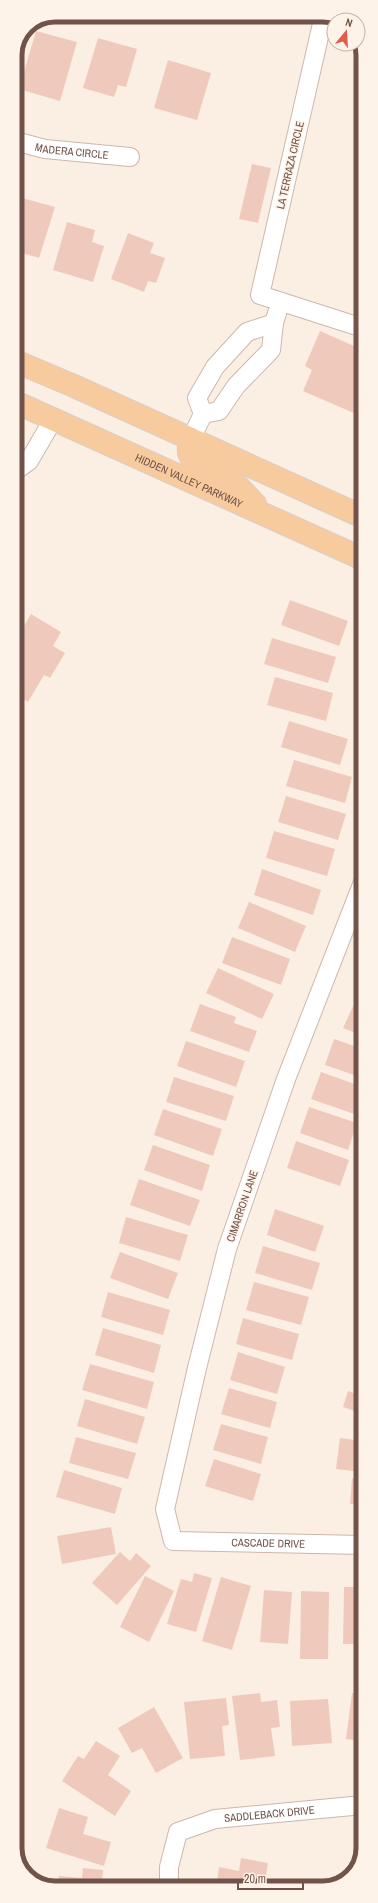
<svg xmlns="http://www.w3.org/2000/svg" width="378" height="1903" font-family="'Archivo Narrow',sans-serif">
	<rect width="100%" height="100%" fill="#fbefe3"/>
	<g fill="#efcabc">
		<path d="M36 31 77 42 60 101 19 89Z"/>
		<path d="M98 38 137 49 126 87 118 85 114 97 83 88Z"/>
		<path d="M20 44 25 46 15 74V55Z"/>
		<path d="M168 60 211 73 197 120 154 108Z"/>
		<path d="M252 164 271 168 258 223 239 219Z"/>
		<path d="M15 196 55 207 39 258 15 251Z"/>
		<path d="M67 222 95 230 92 242 104 246 93 282 53 270Z"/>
		<path d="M128 233 154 243 150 253 165 258 156 283 148 281 144 292 111 279Z"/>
		<path d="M320 331 363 350V417L303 391 312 370 305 366Z"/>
		<path d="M290 600 348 621 339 646 281 625Z"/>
		<path d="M31 614 61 632 53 646 65 653 50 678 44 675 28 702 15 694V622L24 626Z"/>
		<path d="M272 638 336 657 328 683 264 664Z"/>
		<path d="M275 677 333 693 326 721 267 705Z"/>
		<path d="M289 721 348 739 340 765 281 747Z"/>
		<path d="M294 760 352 777 345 803 286 786Z"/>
		<path d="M286 796 346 814 338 840 278 822Z"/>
		<path d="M274 831 335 849 327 876 266 858Z"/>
		<path d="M262 869 321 890 313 915 254 895Z"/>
		<path d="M249 902 306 926 295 952 238 928Z"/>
		<path d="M232 937 290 959 281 985 222 963Z"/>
		<path d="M218 968 274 994 262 1019 206 993Z"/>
		<path d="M363 984V997L358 995Z"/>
		<path d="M355 1002 363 1005V1036L343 1028Z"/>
		<path d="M200 1004 236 1017 234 1023 257 1031 249 1052 190 1031Z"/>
		<path d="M334 1039 363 1049V1078L325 1065Z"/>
		<path d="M186 1041 245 1061 236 1087 177 1066Z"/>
		<path d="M321 1072 363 1087V1117L311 1099Z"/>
		<path d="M174 1077 234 1096 226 1121 166 1102Z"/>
		<path d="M309 1107 357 1123 348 1150 300 1133Z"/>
		<path d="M163 1109 222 1129 213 1156 154 1135Z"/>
		<path d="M296 1141 349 1160 340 1186 287 1168Z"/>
		<path d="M153 1145 210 1165 202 1191 144 1170Z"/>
		<path d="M139 1179 200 1200 190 1226 130 1205Z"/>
		<path d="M275 1209 324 1226 315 1252 267 1235Z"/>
		<path d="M126 1217 188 1235 180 1261 119 1243Z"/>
		<path d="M263 1246 320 1263 312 1290 255 1273Z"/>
		<path d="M120 1252 178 1273 168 1299 110 1278Z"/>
		<path d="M254 1282 309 1297 301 1325 246 1310Z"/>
		<path d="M108 1292 170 1310 163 1335 101 1317Z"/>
		<path d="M243 1318 299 1334 292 1360 236 1344Z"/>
		<path d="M103 1328 161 1345 154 1373 95 1355Z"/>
		<path d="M238 1352 285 1367 277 1394 230 1380Z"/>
		<path d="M90 1364 154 1382 147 1409 82 1390Z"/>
		<path d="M363 1366V1377L358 1373Z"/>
		<path d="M229 1388 277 1402 270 1428 221 1414Z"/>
		<path d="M348 1391 363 1396V1414L343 1407Z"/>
		<path d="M85 1399 145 1417 137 1444 77 1426Z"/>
		<path d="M363 1415V1428L358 1427Z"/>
		<path d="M221 1424 268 1437 261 1464 213 1450Z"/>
		<path d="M76 1437 136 1453 128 1479 69 1463Z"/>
		<path d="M340 1438 363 1441V1472L336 1469Z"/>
		<path d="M214 1459 261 1474 253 1501 205 1486Z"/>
		<path d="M64 1470 122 1488 115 1514 56 1497Z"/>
		<path d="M352 1478 363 1479V1505L350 1504Z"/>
		<path d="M111 1527 116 1554 62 1564 57 1536Z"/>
		<path d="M120 1552 130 1561 136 1553 151 1566 117 1605 92 1583Z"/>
		<path d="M194 1573 212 1578 196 1632 167 1624 181 1579 192 1582Z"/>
		<path d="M145 1576 174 1591 149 1642 120 1627Z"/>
		<path d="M221 1577 251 1586 232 1650 202 1641Z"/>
		<path d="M344 1587H363V1644H343Z"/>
		<path d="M264 1590 292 1592 288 1644 260 1642Z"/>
		<path d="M301 1591 329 1592 328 1659H300Z"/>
		<path d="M260 1693 261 1702 277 1700 280 1727 271 1728 275 1756 240 1760 232 1696Z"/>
		<path d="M352 1693 363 1695V1741L346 1739Z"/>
		<path d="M226 1698 229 1725 222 1726 225 1756 190 1759 184 1702Z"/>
		<path d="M328 1699 332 1743 292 1746 290 1701Z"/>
		<path d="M154 1707 183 1758 156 1773 142 1748 132 1753 118 1728Z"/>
		<path d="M96 1741 120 1756 108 1775 131 1791 115 1816 62 1781 78 1756 84 1759Z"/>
		<path d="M59 1808 88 1817 83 1834 111 1842 104 1866 46 1848Z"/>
		<path d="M358 1843H363L358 1860Z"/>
		<path d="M241 1858 268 1863 264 1888H216L219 1867 239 1871Z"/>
		<path d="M83 1868 103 1870 102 1883 110 1884V1888H58L59 1876 82 1878Z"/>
	</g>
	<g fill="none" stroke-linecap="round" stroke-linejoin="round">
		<g stroke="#ceb7ad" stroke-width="20">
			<g id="minor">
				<path d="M324 15 260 295 363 328"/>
				<path id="s1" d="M15 141 45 149 130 157"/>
				<path d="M203 414 219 411 236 386 271 350 274 323 277 313"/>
				<path d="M191 439 203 414 197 398 215 367 247 332 274 323"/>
				<path d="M15 471 29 461 54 418"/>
				<path id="s2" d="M363 882 286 1079 227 1249 197 1368 165 1509 173 1541 363 1545"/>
				<path id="s3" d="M169 1888V1867L178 1832 215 1819 363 1805"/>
			</g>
		</g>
		<g stroke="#d8cfcc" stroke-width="24">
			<g id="primary">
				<path d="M15 361 74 386 363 517"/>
				<path id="s4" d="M15 402 363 559"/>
				<path d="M191 439C179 468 218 470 235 484 242 489 248 497 255 504"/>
			</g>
		</g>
		<use href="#minor" stroke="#fff" stroke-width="18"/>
		<use href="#primary" stroke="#f7cb9e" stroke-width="22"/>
	</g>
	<g text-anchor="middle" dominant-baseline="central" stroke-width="3" stroke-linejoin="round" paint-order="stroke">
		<g font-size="11" fill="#72534a" stroke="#fef3e9">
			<text stroke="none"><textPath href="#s1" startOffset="58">MADERA CIRCLE</textPath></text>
			<text transform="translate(290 165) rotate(-77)">LA TERRAZA CIRCLE</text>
			<text stroke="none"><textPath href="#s4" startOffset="191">HIDDEN VALLEY PARKWAY</textPath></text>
			<text transform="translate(242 1206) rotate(-71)">CIMARRON LANE</text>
			<text stroke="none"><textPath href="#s2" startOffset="787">CASCADE DRIVE</textPath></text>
			<text stroke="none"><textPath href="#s3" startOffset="151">SADDLEBACK DRIVE</textPath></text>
		</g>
	</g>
	<path d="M0 0H378V1903H0ZM55 22H323A33 33 0 0 1 356 55V1848A33 33 0 0 1 323 1881H55A33 33 0 0 1 22 1848V55A33 33 0 0 1 55 22Z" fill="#fef3e9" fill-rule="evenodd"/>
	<path fill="none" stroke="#72534a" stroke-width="5" d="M55 22H323A33 33 0 0 1 356 55V1848A33 33 0 0 1 323 1881H55A33 33 0 0 1 22 1848V55A33 33 0 0 1 55 22Z"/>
	<g transform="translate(346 32) rotate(18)"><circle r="19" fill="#fef3e9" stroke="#c6b3a9"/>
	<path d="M0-3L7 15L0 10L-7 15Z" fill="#e05c4d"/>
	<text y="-6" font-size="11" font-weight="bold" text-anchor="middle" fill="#72534a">N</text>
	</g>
	<path d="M238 1883v6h65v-6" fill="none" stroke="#72534a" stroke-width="2"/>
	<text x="244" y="1883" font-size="12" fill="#72534a" stroke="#fef3e9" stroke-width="3" paint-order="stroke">20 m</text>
</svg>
